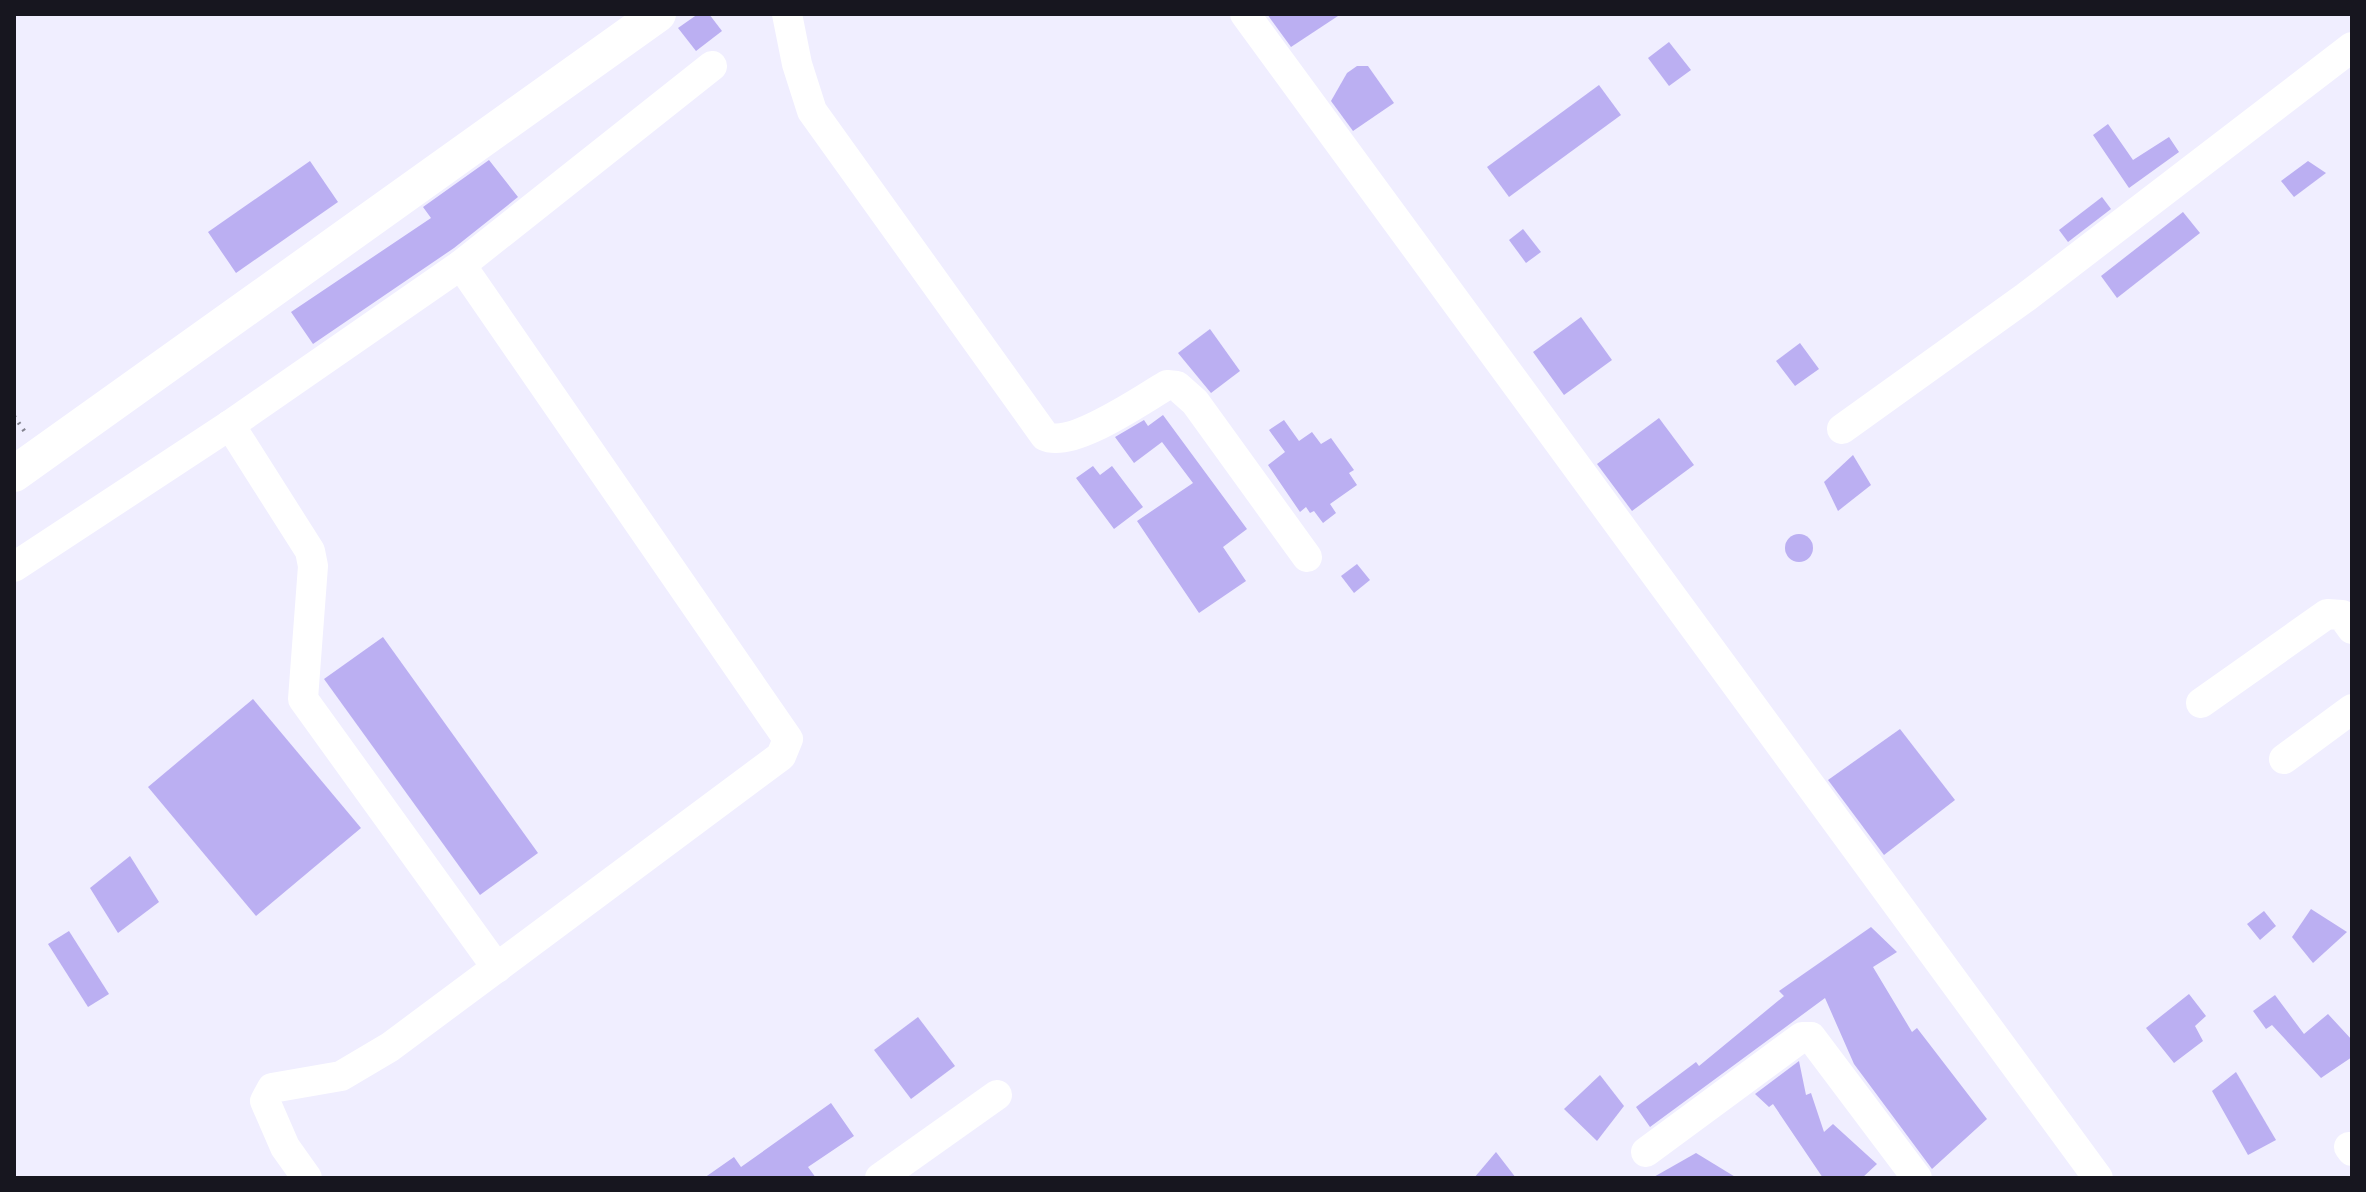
<svg xmlns="http://www.w3.org/2000/svg" width="2366" height="1192" font-family="'Fira Sans',sans-serif">
	<rect width="100%" height="100%" fill="#f0eeff"/>
	<g fill="#bbaff2">
		<path d="M698 14H709L722 31 696 51 678 28Z"/>
		<path d="M1267 14H1341L1291 47Z"/>
		<path d="M1669 42 1691 70 1669 86 1648 58Z"/>
		<path d="M1357 66H1368L1394 103 1353 131 1331 101 1347 73Z"/>
		<path d="M1599 85 1621 115 1509 197 1487 167Z"/>
		<path d="M2108 124 2133 160 2169 137 2179 152 2129 188 2093 135Z"/>
		<path d="M489 160 518 197 454 248 313 344 291 312 431 218 423 207Z"/>
		<path d="M310 161 338 202 236 273 208 232Z"/>
		<path d="M2308 161 2326 173 2294 197 2281 181Z"/>
		<path d="M2102 197 2111 209 2068 242 2059 230Z"/>
		<path d="M2183 212 2200 233 2117 298 2101 276Z"/>
		<path d="M1523 229 1541 252 1526 263 1509 240Z"/>
		<path d="M1581 317 1612 360 1564 395 1533 352Z"/>
		<path d="M1210 329 1240 371 1211 393 1178 353Z"/>
		<path d="M1800 343 1819 369 1795 386 1776 361Z"/>
		<path d="M1163 415 1247 529 1223 547 1246 581 1199 613 1137 521 1193 483 1162 442 1134 463 1115 437 1144 420 1148 426Z"/>
		<path d="M1659 418 1694 465 1632 511 1597 464Z"/>
		<path d="M1284 420 1299 441 1312 432 1321 444 1331 438 1354 470 1349 473 1357 485 1330 504 1336 513 1323 523 1314 511 1310 513 1306 507 1300 512 1268 465 1285 452 1269 430Z"/>
		<path d="M1853 455 1871 485 1838 511 1824 482Z"/>
		<path d="M1093 466 1100 475 1112 466 1143 507 1114 529 1076 478Z"/>
		<circle cx="1799" cy="548" r="14"/>
		<path d="M1357 564 1370 580 1354 593 1341 576Z"/>
		<path d="M383 637 538 853 480 895 324 679Z"/>
		<path d="M253 699 361 828 256 916 148 787Z"/>
		<path d="M1900 729 1955 800 1884 855 1828 780Z"/>
		<path d="M130 856 159 902 118 933 90 888Z"/>
		<path d="M2311 909 2347 932 2313 963 2292 937Z"/>
		<path d="M2264 911 2276 926 2260 940 2247 924Z"/>
		<path d="M1871 927 1897 952 1873 967 1912 1032 1917 1028 1987 1119 1932 1169 1854 1064 1825 998 1650 1127 1636 1107 1696 1062 1699 1066 1784 996 1779 991Z"/>
		<path d="M69 931 109 994 88 1007 48 944Z"/>
		<path d="M2189 994 2206 1016 2195 1026 2203 1041 2174 1063 2146 1028Z"/>
		<path d="M2275 995 2304 1034 2328 1014 2352 1040V1057L2321 1078 2272 1025 2266 1029 2253 1011Z"/>
		<path d="M918 1017 955 1066 911 1099 874 1050Z"/>
		<path d="M1799 1061 1806 1095 1811 1093 1824 1132 1833 1124 1877 1164 1862 1178H1823L1773 1104 1769 1107 1755 1094Z"/>
		<path d="M2236 1072 2276 1140 2248 1155 2212 1091Z"/>
		<path d="M1600 1075 1624 1106 1597 1141 1564 1109Z"/>
		<path d="M831 1103 854 1136 808 1167 816 1178H704L734 1157 741 1167Z"/>
		<path d="M1496 1152 1516 1178H1474Z"/>
		<path d="M1696 1153 1737 1178H1652Z"/>
	</g>
	<g fill="none" stroke-linecap="round" stroke-linejoin="round">
		<path stroke="#848390" stroke-width="4" stroke-dasharray="2 6" stroke-linecap="butt" d="M14 416 25 432"/>
		<g stroke="#fff" stroke-width="30">
			<path d="M787 14 797 64 812 111 1045 436C1072 449 1141 400 1167 385L1177 386 1195 402 1307 557"/>
			<path d="M1245 14 2098 1178"/>
			<path d="M230 425 310 551 313 566 303 699 497 968"/>
			<path d="M1842 429 2026 297 2352 47"/>
			<path d="M14 567 230 425 461 265 712 66"/>
			<path d="M2201 703 2327 614 2342 615 2352 629"/>
			<path d="M2284 759 2352 709"/>
			<path d="M2349 1147 2352 1151"/>
			<path d="M1646 1152 1802 1037H1811L1917 1178"/>
			<path d="M307 1178 285 1147 265 1101 272 1088 341 1076 390 1047 781 756 788 739 461 265"/>
			<path d="M880 1178 997 1095"/>
		</g>
		<path stroke="#fff" stroke-width="36" d="M14 474 658 14"/>
	</g>
	<rect width="2366" height="1192" fill="none" stroke="#17161f" stroke-width="32"/>
</svg>
